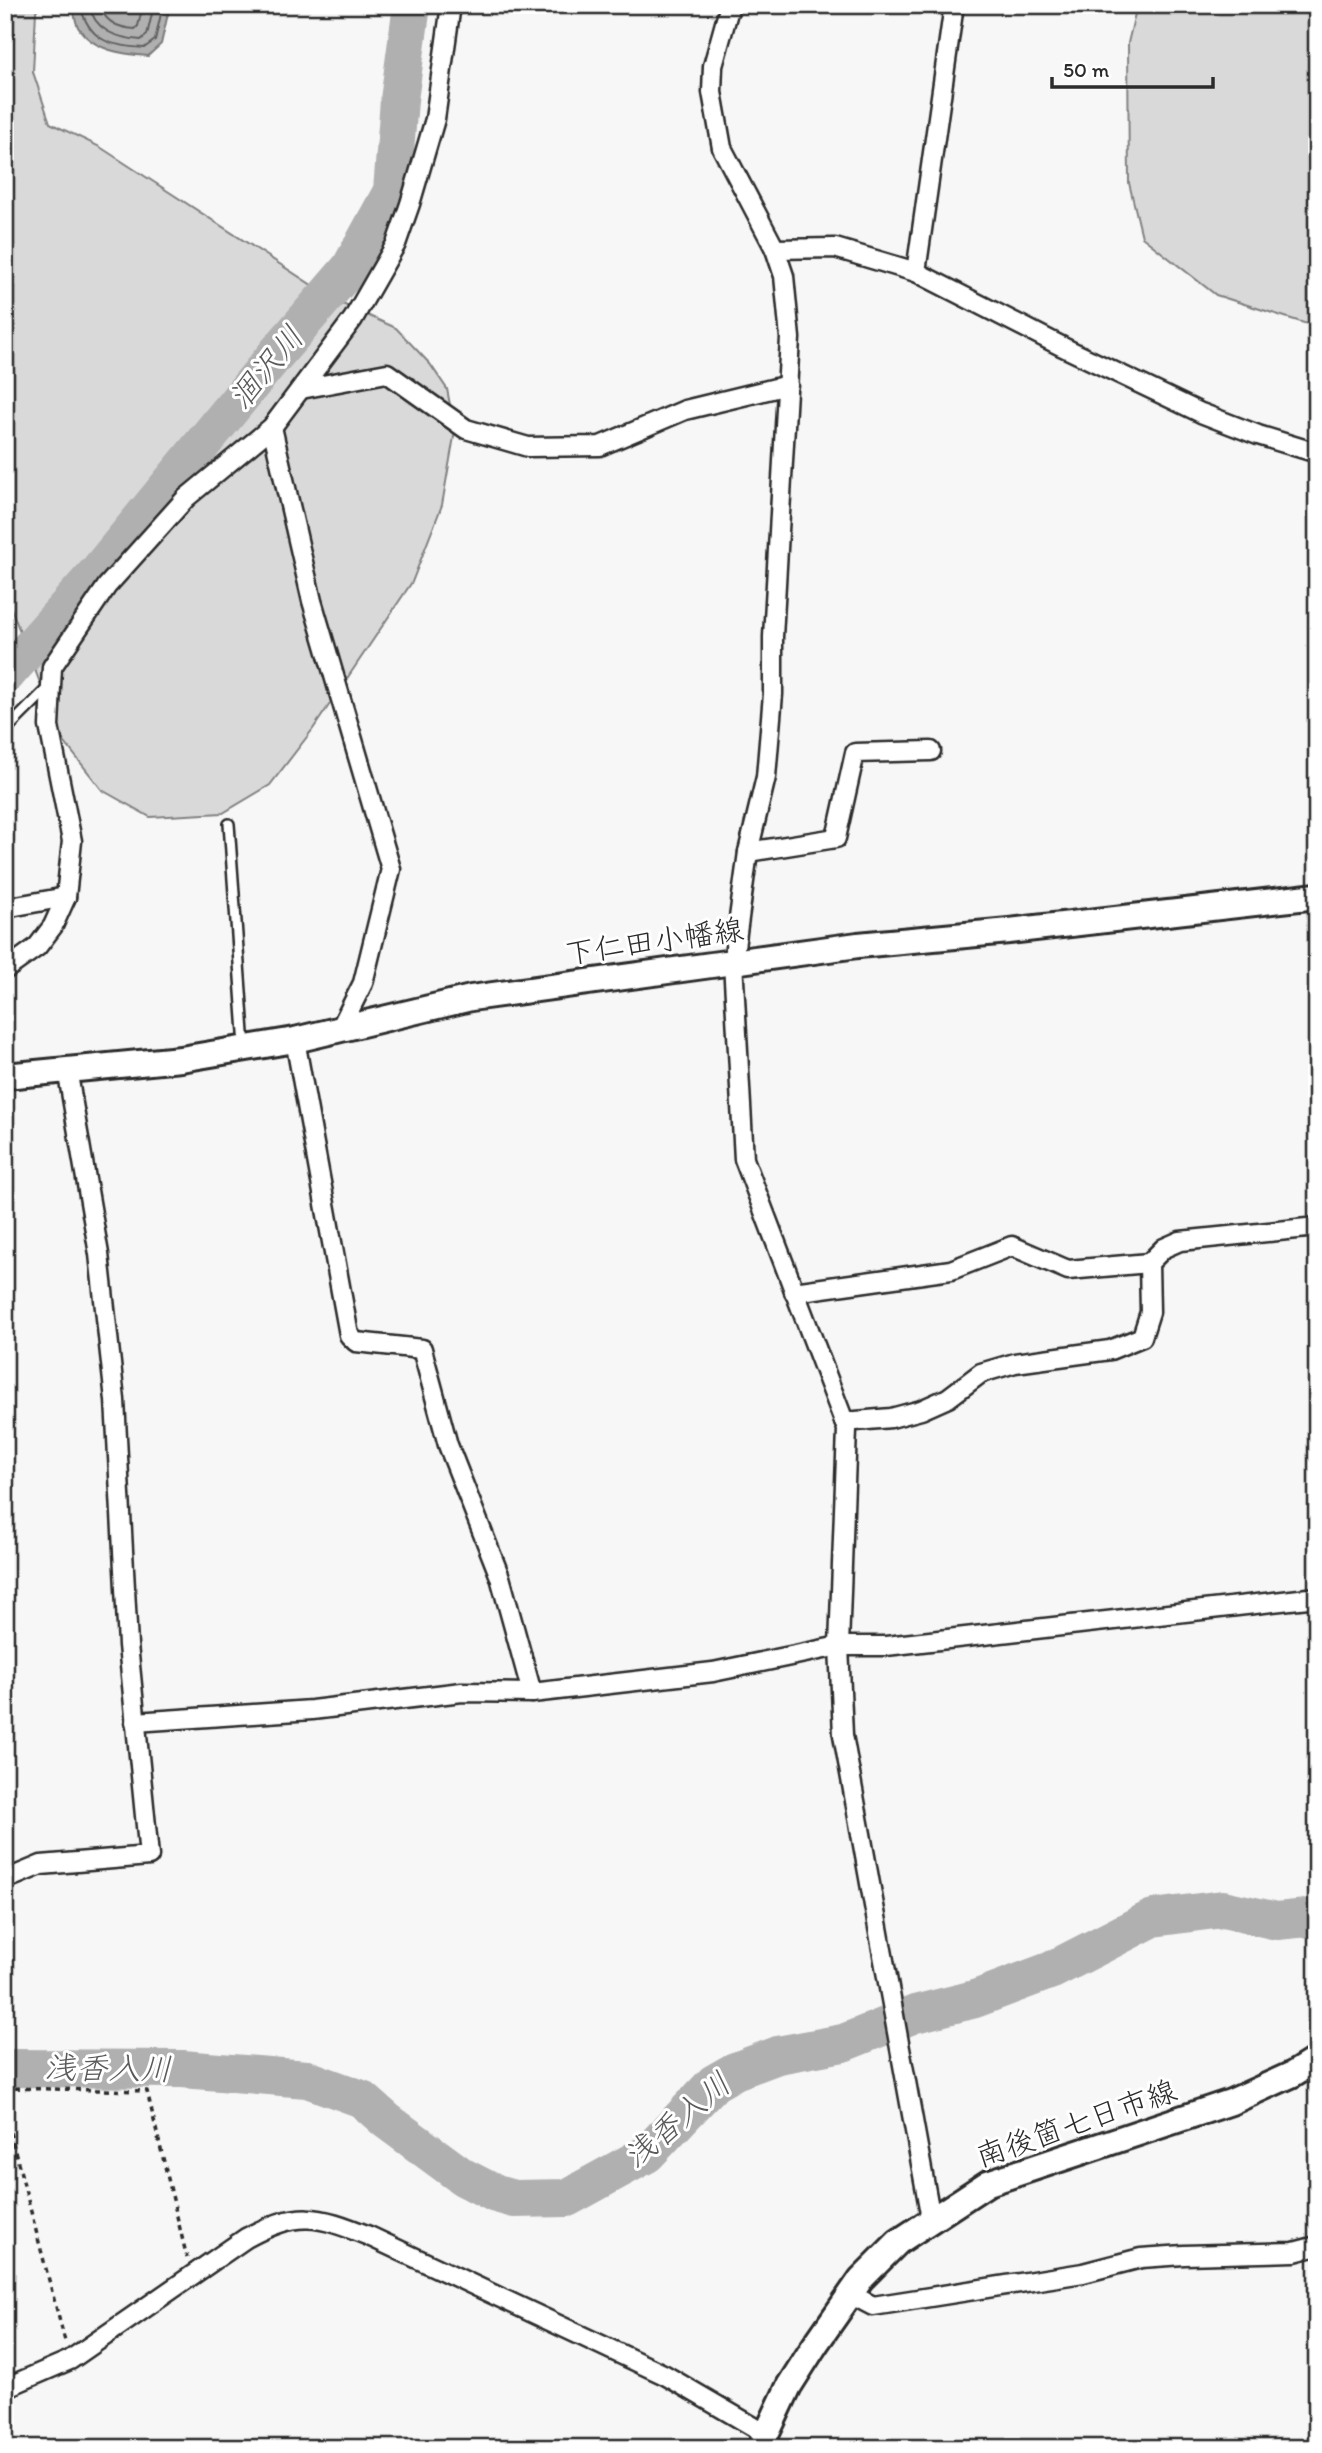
<svg xmlns="http://www.w3.org/2000/svg" width="1322" height="2453" font-family="Itim,'Klee One',sans-serif">
	<rect width="100%" height="100%" fill="#f7f7f7"/>
	<filter id="ink" filterUnits="userSpaceOnUse"><feTurbulence type="fractalNoise" baseFrequency=".0143" numOctaves="2"/><feDisplacementMap in="SourceGraphic" scale="14" xChannelSelector="R" yChannelSelector="G"/><feConvolveMatrix kernelMatrix="1 2 1 2 8 2 1 2 1" color-interpolation-filters="sRGB"/></filter>
	<g filter="url(#ink)">
		<g fill="#d9d9d9" stroke="#828282" stroke-width="2">
			<path d="M5 5H40L36 11 33 72 50 123 100 147 338 302 396 328 430 364 447 389 455 431 442 505 412 582 313 729 270 785 223 813 150 817 102 790 62 739 5 593Z"/>
			<path d="M1137 5H1317V325L1304 323 1216 295 1142 237 1129 183 1128 43Z"/>
		</g>
		<path fill="#b0b0b0" stroke="#7b7b7b" stroke-width="2" d="M73 5H170L161 44 148 56C123 54 93 51 78 27 75 21 74 12 73 5Z"/>
		<g fill="none" stroke-linecap="round" stroke-linejoin="round">
			<g stroke="#606060" stroke-width="2">
				<path d="M80 5C89 41 110 46 144 48L155 40 163 5"/>
				<path d="M89 5C95 31 116 38 141 40L147 35 154 5"/>
				<path d="M100 5C104 22 119 28 135 29L138 26 143 5"/>
			</g>
			<g stroke="#b0b0b0" stroke-width="38">
				<path d="M5 676 100 569 276 354 350 268 392 191 399 100 412 5"/>
				<path d="M5 2068 182 2069 307 2079 362 2099 387 2121 463 2177 496 2194 514 2199 567 2198 647 2154 714 2083 735 2071 778 2055 843 2043 915 2014 975 1999 1052 1970 1153 1918 1223 1909 1277 1921 1317 1917"/>
			</g>
			<g stroke="#2b2b2b" stroke-width="14">
				<g id="service">
					<path d="M5 731 50 686"/>
					<path d="M229 824 245 1047"/>
				</g>
			</g>
			<g stroke="#2b2b2b" stroke-width="23">
				<g id="minor">
					<path d="M730 5 713 66 712 92 722 148 775 249 784 276 790 338 773 637V694L766 777 748 852 733 962 744 1159 847 1429 839 1646 843 1735 931 2219"/>
					<path d="M775 249 835 248 916 272 1063 347 1201 413 1258 435 1317 453"/>
					<path d="M916 272 954 5"/>
					<path d="M301 389 387 373 466 429 528 447 600 446 685 410 788 385"/>
					<path d="M272 427 312 601 391 869 363 983 340 1029"/>
					<path d="M748 852 836 838 855 753 931 751"/>
					<path d="M5 908 66 897"/>
					<path d="M5 970 37 947 53 926 66 897 72 841 49 726 52 667 107 586 186 498 272 427 353 319 396 244 410 204 435 119 451 5"/>
					<path d="M295 1040 349 1335 356 1342 422 1349 448 1445 500 1577 532 1693"/>
					<path d="M794 1292 951 1270 1012 1246 1068 1270 1149 1263"/>
					<path d="M844 1422 891 1418 921 1410 948 1398 981 1373 1015 1363 1110 1350 1142 1337 1150 1312 1149 1263 1164 1248 1180 1241 1317 1227"/>
					<path d="M135 1722 312 1710 462 1692 532 1693 713 1672 839 1646H886L1317 1597"/>
					<path d="M5 1880 41 1865 149 1856 128 1645 115 1400 99 1254 67 1069"/>
					<path d="M850 2294 873 2306 1083 2273 1141 2258 1184 2255 1294 2252 1317 2246"/>
					<path d="M5 2388 70 2360 246 2238C298 2210 317 2215 369 2236L665 2375 766 2434"/>
				</g>
			</g>
			<g stroke="#2b2b2b" stroke-width="30">
				<g id="secondary">
					<path d="M5 1076 181 1059 295 1040 471 998 733 962 858 945 1009 931 1317 896"/>
					<path d="M760 2448 789 2386 815 2345 861 2279 898 2242 988 2183 1231 2102 1293 2074 1317 2059"/>
				</g>
			</g>
			<g stroke="#2b2b2b" stroke-width="3.5" stroke-dasharray="5 5" stroke-linecap="butt">
				<path d="M5 2088 147 2091 187 2258"/>
				<path d="M5 2113 65 2341"/>
			</g>
			<use href="#service" stroke="#fff" stroke-width="9"/>
			<use href="#minor" stroke="#fff" stroke-width="18"/>
			<use href="#secondary" stroke="#fff" stroke-width="24"/>
		</g>
	</g>
	<g text-anchor="middle" dominant-baseline="central" stroke-width="6" stroke-linejoin="round" paint-order="stroke">
		<g font-size="30" fill="#2b2b2b" stroke="#fff">
			<text transform="translate(654 941) rotate(-8)">下仁田小幡線</text>
			<text transform="translate(1076 2123) rotate(-19)">南後箇七日市線</text>
		</g>
		<g font-size="32" font-style="italic" fill="#5a5a5a" stroke="#fff">
			<text transform="translate(266 367) rotate(-50)">涸沢川</text>
			<text transform="translate(108 2068) rotate(1)">浅香入川</text>
			<text transform="translate(677 2120) rotate(-40)">浅香入川</text>
		</g>
	</g>
	<rect width="1322" height="2453" fill="none" stroke="#fff" stroke-width="28"/>
	<rect x="14" y="14" width="1294" height="2425" fill="none" stroke="#2b2b2b" stroke-width="2.5" filter="url(#ink)"/>
	<path d="M1052 77v10h161v-10" fill="none" stroke="#2b2b2b" stroke-width="3.5"/>
	<text x="1063" y="77" font-size="21" fill="#2b2b2b" stroke="#ffffff" stroke-width="5" paint-order="stroke">50 m</text>
</svg>
